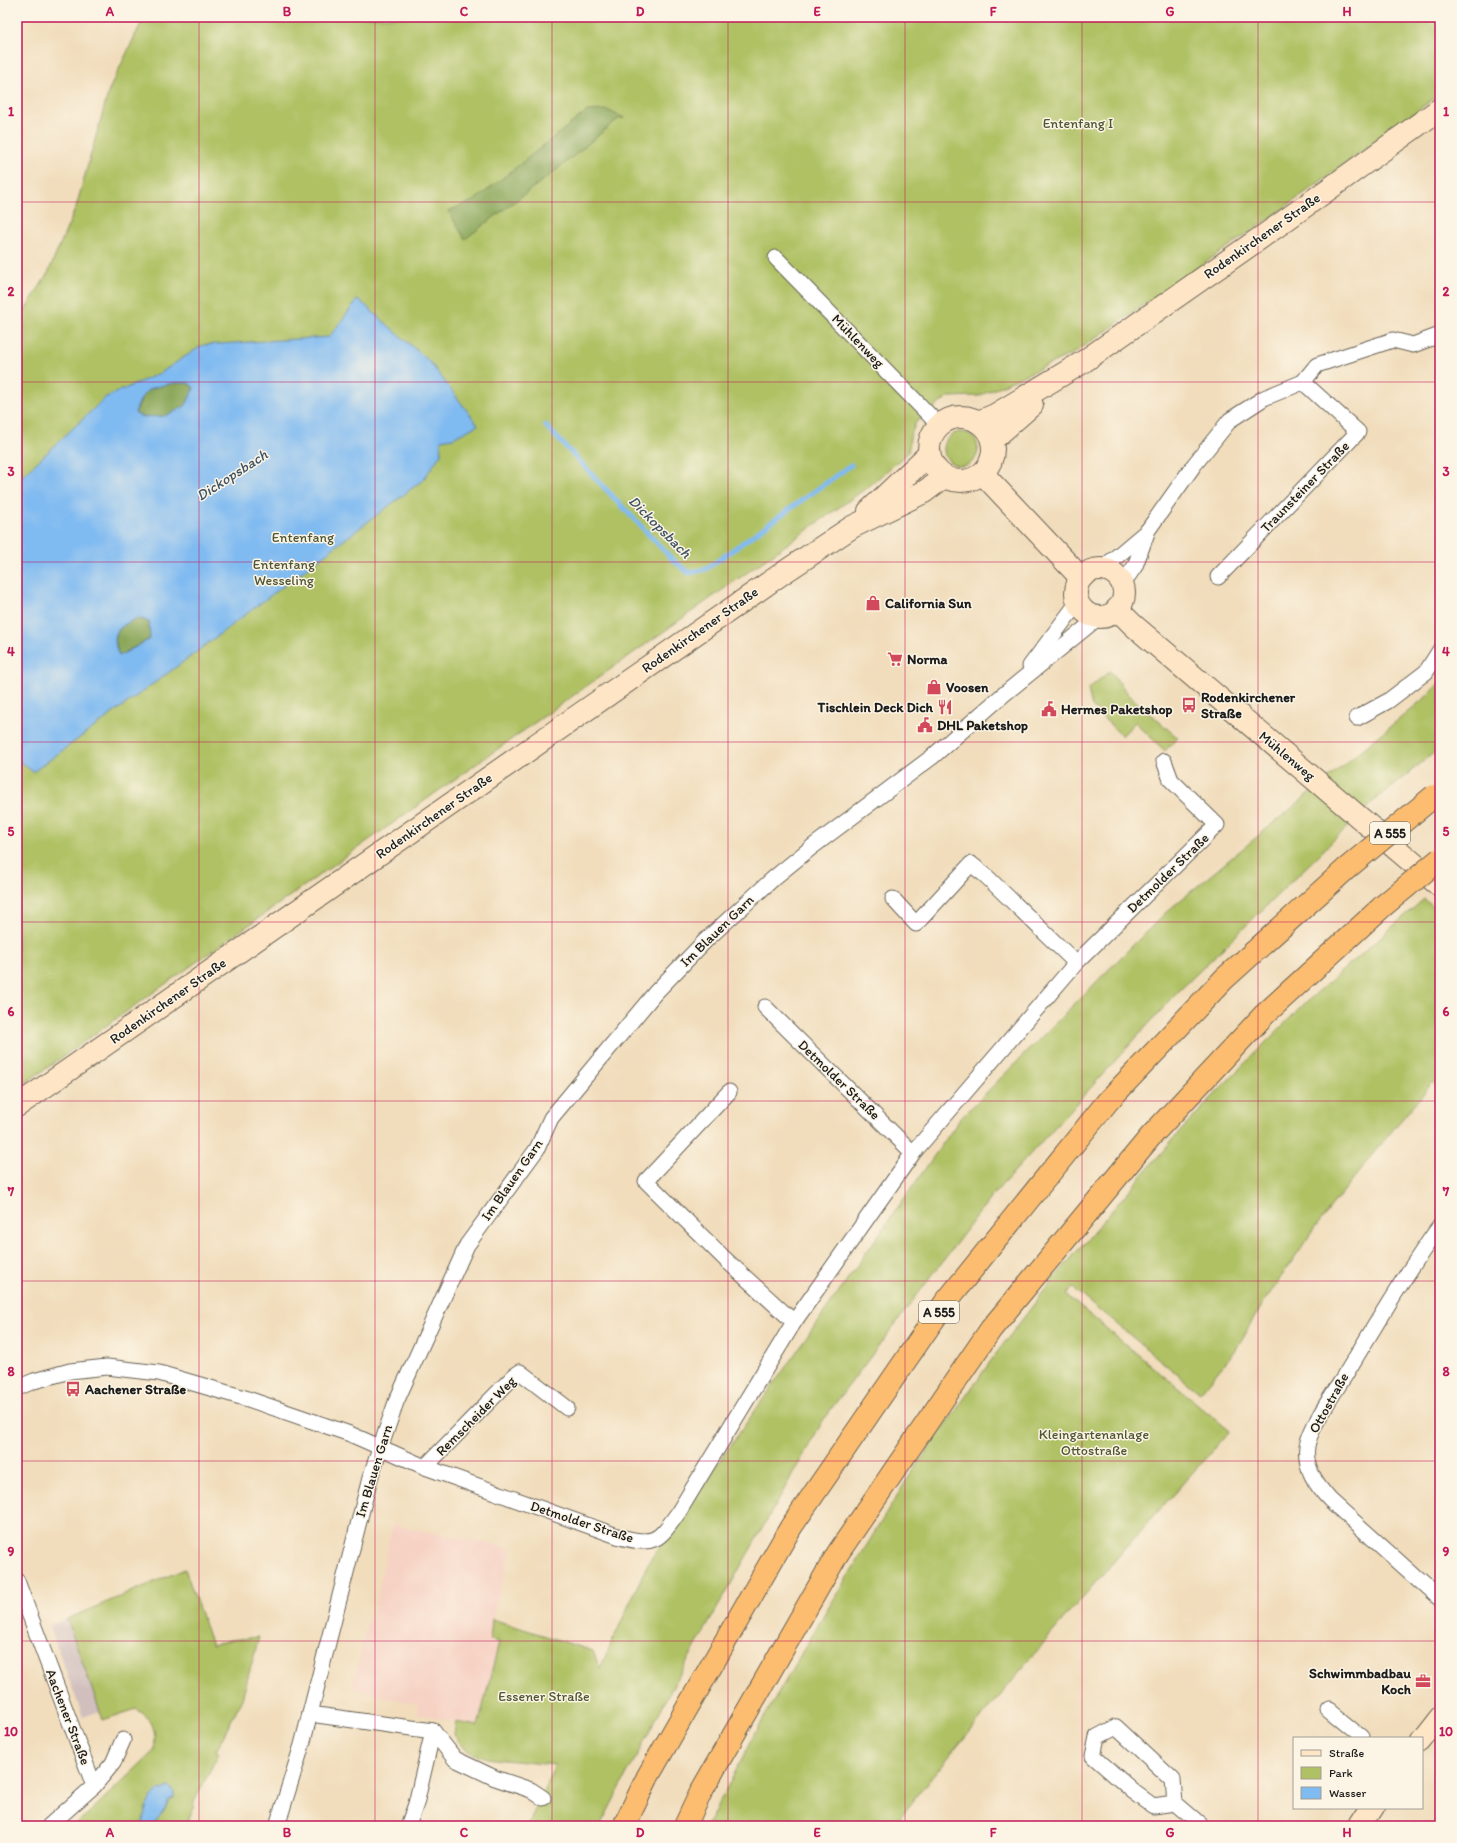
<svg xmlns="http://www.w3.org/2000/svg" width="1457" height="1843" font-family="Itim,sans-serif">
	<rect width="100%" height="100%" fill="#fcf5e5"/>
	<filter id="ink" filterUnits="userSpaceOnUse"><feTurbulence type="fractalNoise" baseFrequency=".025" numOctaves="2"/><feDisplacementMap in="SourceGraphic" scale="8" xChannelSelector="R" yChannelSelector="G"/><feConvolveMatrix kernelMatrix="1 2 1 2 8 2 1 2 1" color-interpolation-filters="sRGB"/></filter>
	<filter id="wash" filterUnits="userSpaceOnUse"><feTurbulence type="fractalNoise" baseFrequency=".012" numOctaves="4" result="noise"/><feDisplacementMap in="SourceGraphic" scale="16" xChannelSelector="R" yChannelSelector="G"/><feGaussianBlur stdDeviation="0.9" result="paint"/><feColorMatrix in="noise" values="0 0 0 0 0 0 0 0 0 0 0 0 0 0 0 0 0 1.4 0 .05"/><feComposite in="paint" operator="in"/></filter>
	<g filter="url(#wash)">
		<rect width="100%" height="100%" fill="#f1ddbc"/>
		<path fill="#f6d2c4" d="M393 1525 512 1548 492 1619 490 1640 499 1641 478 1726 418 1714 417 1704 352 1689 368 1620 372 1619Z"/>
		<path fill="#d1bfbe" d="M67 1619 100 1711 83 1717 49 1625Z"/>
		<g fill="#afc164" stroke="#666e40">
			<path d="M144 17H1440V94L1276 214 1074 353 979 396 948 397 916 422 910 437 909 452 868 487 17 1089V323L48 273 76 207 109 90Z"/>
			<circle cx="961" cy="449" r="17"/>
			<path d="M1110 671 1130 696 1178 738 1165 751 1135 722 1122 736 1092 707 1088 689Z"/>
			<path d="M1440 682V748L1375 800 1177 993 992 1196 825 1417 671 1690 600 1826H528L555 1765 484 1758 467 1751 454 1735 456 1722 478 1726 499 1642 490 1640 492 1619 593 1651 600 1668 648 1563 960 1119 1165 913 1427 696Z"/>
			<path d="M1424 899 1440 913V1087L1433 1082 1372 1155 1314 1229 1260 1308 1235 1351 1200 1393 1073 1288 1066 1295 1230 1431C1114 1559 1001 1690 893 1826H707L757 1730 815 1630 906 1481 995 1355 1054 1278 1174 1138 1238 1070 1304 1004Z"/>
			<path d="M185 1569 212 1645 230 1640 259 1637 242 1699 216 1751 219 1753 193 1804 195 1806 185 1826H75L154 1751C156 1731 155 1720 136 1709L103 1720 67 1619Z"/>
		</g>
		<g fill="#8ba75a" stroke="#54623b">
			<path d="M607 110 624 118 618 119 559 168 465 239 448 211 475 200 587 111Z"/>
			<path d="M174 383H189L194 389C192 394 190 402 185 406 174 416 148 423 135 413 147 386 147 389 174 383Z"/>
			<path d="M138 618 149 622 150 639 119 656C111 633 117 627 138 618Z"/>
		</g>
		<g fill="#7fbaf1" stroke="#4e6b86" fill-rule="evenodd">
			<path d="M358 299 429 361 478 425 453 438 441 440V454L423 480 187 659 33 772 17 759V481L106 397 160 373 203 345 329 337ZM174 383H189L194 388 186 405 176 411 164 416 141 417 135 413C145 386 148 389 174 383ZM138 618 149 622 150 639 119 656C110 633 117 627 138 618Z"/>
			<path d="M168 1787 172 1789 174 1793V1798L169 1800 164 1811 154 1823V1826H143C143 1812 148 1798 160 1789L163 1790Z"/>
		</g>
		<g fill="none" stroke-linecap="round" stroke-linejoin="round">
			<path stroke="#7fbaf1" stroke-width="5" d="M545 425 673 560 689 573 706 569 851 465"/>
		</g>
	</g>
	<g filter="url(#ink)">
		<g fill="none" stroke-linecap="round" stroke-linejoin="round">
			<g stroke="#676054" stroke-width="17">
				<g id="street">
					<path d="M776 258 939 425"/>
					<path d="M1102 569 1147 531"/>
					<path d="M1218 577 1358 432 1303 382"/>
					<path d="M1122 585 1135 566 1148 530 1194 465 1230 420 1264 398 1303 382 1317 365 1393 340 1413 345 1440 335"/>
					<path d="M1030 666 1078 602"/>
					<path d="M1357 718 1388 701 1426 672 1440 650"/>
					<path d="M893 899 916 924 971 864 985 875 1076 963"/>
					<path d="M765 1007 913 1153"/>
					<path d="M729 1092 646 1181 725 1259 794 1322"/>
					<path d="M1440 1226C1405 1274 1375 1326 1344 1377 1333 1394 1310 1427 1307 1446 1304 1468 1316 1485 1330 1500L1440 1599"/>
					<path d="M17 1388 34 1381 70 1371 107 1367 159 1373 248 1399 350 1434 425 1467 620 1537C655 1546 658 1541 678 1513L794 1322 913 1153 1076 963 1217 825 1171 780 1164 761"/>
					<path d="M425 1467 514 1376 520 1372 567 1408"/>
					<path d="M17 1581 94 1786"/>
					<path d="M1328 1710 1362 1738"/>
					<path d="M310 1714 433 1731 455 1759 495 1778 531 1790 543 1798"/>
					<path d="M1175 1803 1153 1806 1134 1792 1093 1756 1097 1737 1116 1727 1173 1780 1175 1803 1202 1826"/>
					<path d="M49 1826 94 1786 113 1763 123 1740"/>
					<path d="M277 1826 302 1745 370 1478 396 1402 467 1245 537 1149 551 1118 655 993 706 940 775 877 812 847 932 757 1003 695 1099 617"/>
					<path d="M408 1826 416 1804 433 1731"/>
				</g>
			</g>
			<g stroke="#676054" stroke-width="24">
				<g id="secondary">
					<circle cx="961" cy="449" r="32"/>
					<path d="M978 422 995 415 1083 362 1276 227 1440 109"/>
					<path d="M992 440 1032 405"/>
					<path d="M983 474 1081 578"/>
					<path d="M869 511 929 454"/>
					<circle cx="1100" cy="593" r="24"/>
					<path d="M1117 609 1133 625 1440 886"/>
					<path d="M17 1106 780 575 852 527 924 492 944 477"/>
					<path d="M1422 1741 1440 1718"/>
					<path d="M1361 1826 1373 1808"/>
				</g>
			</g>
			<g stroke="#676054" stroke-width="24">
				<g id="highway">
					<path d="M624 1826 648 1776 791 1527 945 1303 1108 1101 1224 979 1346 869"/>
					<path d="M685 1826 702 1790 838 1553 991 1329 1151 1136 1264 1015 1383 906"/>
				</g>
			</g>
			<use href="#street" stroke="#fff" stroke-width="15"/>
			<use href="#secondary" stroke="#fee5c5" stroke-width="22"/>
			<use href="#highway" stroke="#fcbd6f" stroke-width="22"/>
			<g stroke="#676054" stroke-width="24" stroke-linecap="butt">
				<g id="highway-bridge">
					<path d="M1346 869 1434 796"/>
					<path d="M1383 906 1440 859"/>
				</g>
			</g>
			<use href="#highway-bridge" stroke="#fcbd6f" stroke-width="22"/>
		</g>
	</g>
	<path fill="none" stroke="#c2185b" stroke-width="1" stroke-opacity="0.55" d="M199 17V1826M375 17V1826M552 17V1826M728 17V1826M905 17V1826M1082 17V1826M1258 17V1826M17 202H1440M17 382H1440M17 562H1440M17 742H1440M17 922H1440M17 1101H1440M17 1281H1440M17 1461H1440M17 1641H1440"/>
	<defs>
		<g id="shop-bare" transform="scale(1.2)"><path d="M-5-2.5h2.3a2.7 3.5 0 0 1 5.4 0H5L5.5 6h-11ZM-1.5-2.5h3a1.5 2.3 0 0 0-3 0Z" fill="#d1495b" stroke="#fcf5e5" stroke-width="2.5" paint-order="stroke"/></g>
		<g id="supermarket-bare" transform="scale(1.2)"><path d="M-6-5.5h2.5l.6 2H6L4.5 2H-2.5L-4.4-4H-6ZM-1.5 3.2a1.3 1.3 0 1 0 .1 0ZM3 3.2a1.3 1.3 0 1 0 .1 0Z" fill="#d1495b" stroke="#fcf5e5" stroke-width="2.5" paint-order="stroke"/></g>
		<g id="bus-bare" transform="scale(1.2)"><path d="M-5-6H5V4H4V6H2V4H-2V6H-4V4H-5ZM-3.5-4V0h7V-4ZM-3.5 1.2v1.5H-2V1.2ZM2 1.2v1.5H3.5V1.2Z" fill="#d1495b" stroke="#fcf5e5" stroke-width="2.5" paint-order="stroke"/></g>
		<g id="restaurant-bare" transform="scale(1.2)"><path d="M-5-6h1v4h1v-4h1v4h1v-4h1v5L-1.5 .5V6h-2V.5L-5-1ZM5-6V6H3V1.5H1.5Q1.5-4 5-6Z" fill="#d1495b" stroke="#fcf5e5" stroke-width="2.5" paint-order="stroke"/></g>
		<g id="civic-bare" transform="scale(1.2)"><path d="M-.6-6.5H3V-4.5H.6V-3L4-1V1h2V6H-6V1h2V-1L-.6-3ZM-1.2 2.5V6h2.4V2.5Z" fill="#d1495b" stroke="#fcf5e5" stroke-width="2.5" paint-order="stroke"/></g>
		<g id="office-bare" transform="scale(1.2)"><path d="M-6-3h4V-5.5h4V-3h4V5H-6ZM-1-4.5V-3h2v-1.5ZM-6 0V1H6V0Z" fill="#d1495b" stroke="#fcf5e5" stroke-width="2.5" paint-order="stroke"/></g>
	</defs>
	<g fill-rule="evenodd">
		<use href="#shop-bare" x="873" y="603"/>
		<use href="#supermarket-bare" x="895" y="659"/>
		<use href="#shop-bare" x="934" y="687"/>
		<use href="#bus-bare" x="1189" y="705"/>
		<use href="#restaurant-bare" x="945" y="707"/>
		<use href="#civic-bare" x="1049" y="709"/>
		<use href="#civic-bare" x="925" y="725"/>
		<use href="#bus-bare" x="73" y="1389"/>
		<use href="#office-bare" x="1423" y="1681"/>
	</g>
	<g text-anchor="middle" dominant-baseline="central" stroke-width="3" stroke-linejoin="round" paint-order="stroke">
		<g fill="#fcf5e5" stroke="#5f5d58" stroke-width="1">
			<rect x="1370" y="822" width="40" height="22" rx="3"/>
			<rect x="919" y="1301" width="40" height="22" rx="3"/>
		</g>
		<g font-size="13" font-weight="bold" fill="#1c1c1c">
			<text x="1390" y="833">A 555</text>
			<text x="939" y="1312">A 555</text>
		</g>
		<g font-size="14" fill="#4f5635" stroke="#fcf5e5">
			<text x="1078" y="123">Entenfang I</text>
			<text x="303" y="537">Entenfang</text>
			<text x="284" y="564">Entenfang<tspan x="284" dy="16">Wesseling</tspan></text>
			<text x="1094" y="1434">Kleingartenanlage<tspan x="1094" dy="16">Ottostraße</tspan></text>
			<text x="544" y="1696">Essener Straße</text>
		</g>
		<g font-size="14" fill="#1c1c1c" stroke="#fcf5e5">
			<text transform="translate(1262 236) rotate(-35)">Rodenkirchener Straße</text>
			<text transform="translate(858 341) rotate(46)">Mühlenweg</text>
			<text transform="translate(1305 487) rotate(-46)">Traunsteiner Straße</text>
			<text transform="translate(700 630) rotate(-35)">Rodenkirchener Straße</text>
			<text transform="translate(1287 756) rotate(40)">Mühlenweg</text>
			<text transform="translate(434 816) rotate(-35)">Rodenkirchener Straße</text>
			<text transform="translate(1168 873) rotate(-44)">Detmolder Straße</text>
			<text transform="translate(717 931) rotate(-44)">Im Blauen Garn</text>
			<text transform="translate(168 1001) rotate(-35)">Rodenkirchener Straße</text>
			<text transform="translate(839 1080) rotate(44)">Detmolder Straße</text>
			<text transform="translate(512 1180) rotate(-55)">Im Blauen Garn</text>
			<text transform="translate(1329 1403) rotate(-61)">Ottostraße</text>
			<text transform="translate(476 1416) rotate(-45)">Remscheider Weg</text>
			<text transform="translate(374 1471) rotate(-73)">Im Blauen Garn</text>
			<text transform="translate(582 1522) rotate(18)">Detmolder Straße</text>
			<text transform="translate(68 1717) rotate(69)">Aachener Straße</text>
		</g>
		<g font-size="14" font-weight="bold" fill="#1c1c1c" stroke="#fcf5e5" text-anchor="start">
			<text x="885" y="603">California Sun</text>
			<text x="907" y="659">Norma</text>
			<text x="946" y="687">Voosen</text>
			<text x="1201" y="697">Rodenkirchener<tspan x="1201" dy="16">Straße</tspan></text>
			<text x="933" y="707" text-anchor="end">Tischlein Deck Dich</text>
			<text x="1061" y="709">Hermes Paketshop</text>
			<text x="937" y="725">DHL Paketshop</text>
			<text x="85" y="1389">Aachener Straße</text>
			<text x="1411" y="1673" text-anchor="end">Schwimmbadbau<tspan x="1411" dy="16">Koch</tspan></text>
		</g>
		<g font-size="15" font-style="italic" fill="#3f5367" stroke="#fcf5e5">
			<text transform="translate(232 475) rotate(-33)">Dickopsbach</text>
			<text transform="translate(660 527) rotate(45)">Dickopsbach</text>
		</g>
	</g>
	<rect width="1457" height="1843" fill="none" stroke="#fcf5e5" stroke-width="44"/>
	<rect x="1293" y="1737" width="130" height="72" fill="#fcf5e5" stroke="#a29e95"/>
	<rect x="1301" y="1750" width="20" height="6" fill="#fee5c5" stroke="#a29e95"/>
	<text x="1329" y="1757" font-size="12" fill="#1c1c1c">Straße</text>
	<rect x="1301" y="1767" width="20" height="12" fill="#afc164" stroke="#a29e95"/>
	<text x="1329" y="1777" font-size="12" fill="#1c1c1c">Park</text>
	<rect x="1301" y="1787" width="20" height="12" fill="#7fbaf1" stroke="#a29e95"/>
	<text x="1329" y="1797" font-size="12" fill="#1c1c1c">Wasser</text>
	<rect x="22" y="22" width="1413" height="1799" fill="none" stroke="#c2185b" stroke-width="1.5"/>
	<g font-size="13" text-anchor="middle" font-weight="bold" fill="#c2185b">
		<text x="110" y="16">A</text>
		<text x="287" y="16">B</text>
		<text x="464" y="16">C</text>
		<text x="640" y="16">D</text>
		<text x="817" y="16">E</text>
		<text x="993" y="16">F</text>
		<text x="1170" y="16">G</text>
		<text x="1347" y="16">H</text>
		<text x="11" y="116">1</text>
		<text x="1446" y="116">1</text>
		<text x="11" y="296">2</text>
		<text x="1446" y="296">2</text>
		<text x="11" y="476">3</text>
		<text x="1446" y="476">3</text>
		<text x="11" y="656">4</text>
		<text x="1446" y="656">4</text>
		<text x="11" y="836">5</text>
		<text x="1446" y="836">5</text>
		<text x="11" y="1016">6</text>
		<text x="1446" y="1016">6</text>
		<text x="11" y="1196">7</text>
		<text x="1446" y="1196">7</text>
		<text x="11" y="1376">8</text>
		<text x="1446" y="1376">8</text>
		<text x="11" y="1556">9</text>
		<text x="1446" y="1556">9</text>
		<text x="11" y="1736">10</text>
		<text x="1446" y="1736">10</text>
		<text x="110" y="1837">A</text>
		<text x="287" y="1837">B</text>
		<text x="464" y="1837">C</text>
		<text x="640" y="1837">D</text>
		<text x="817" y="1837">E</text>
		<text x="993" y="1837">F</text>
		<text x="1170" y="1837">G</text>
		<text x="1347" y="1837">H</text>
	</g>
</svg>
